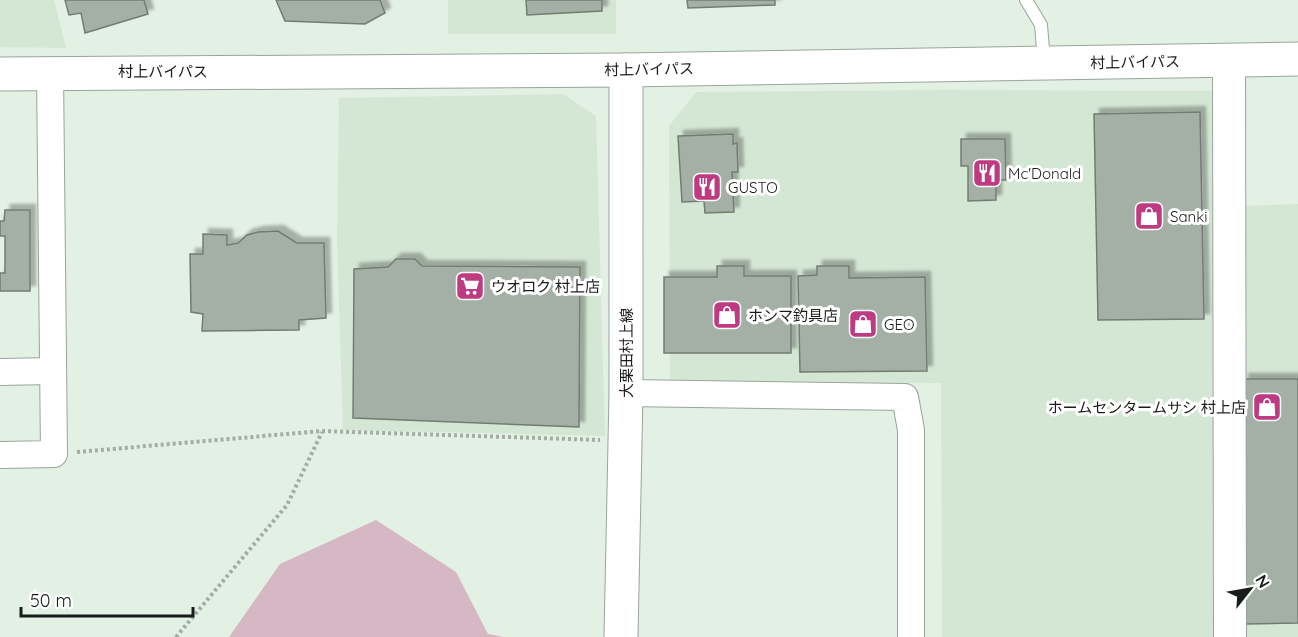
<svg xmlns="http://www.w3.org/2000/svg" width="1298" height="637" font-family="Quicksand,'Noto Sans JP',sans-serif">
	<defs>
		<filter id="shadow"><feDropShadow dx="5.5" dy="-5.5" stdDeviation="1.5" flood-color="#0004"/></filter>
	</defs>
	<rect width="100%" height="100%" fill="#e3f0e4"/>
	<g fill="#d4e7d5">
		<path d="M0 0H54L66 48 0 47Z"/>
		<rect x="448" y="0" width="168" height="34"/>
		<path d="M941 90 1215 91 1216 637H942L941 383 670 382 669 126 696 92Z"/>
		<path d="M563 94 596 116 605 436 343 430 337 241 339 98Z"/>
		<path d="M1298 204V637H1237L1239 206Z"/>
	</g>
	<path fill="#d5b8c4" d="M376 520 456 572 488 634 504 637H229L280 564Z"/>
	<g fill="#a4b0a5" stroke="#727d72" stroke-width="1.5" filter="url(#shadow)">
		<path d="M65 0H144L148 14 85 33 81 13 69 15Z"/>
		<path d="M276 0H380L385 13 365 24 285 21Z"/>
		<path d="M526 0H602V11L527 15Z"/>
		<path d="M687 0H775V5L688 8Z"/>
		<path d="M1200 112 1204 319 1098 320 1094 114Z"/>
		<path d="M733 134V144L737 143 738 172H732L734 212 705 213 704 201 682 202 678 136Z"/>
		<path d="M961 139H1005L1006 180H996V200L968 201V166H961Z"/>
		<path d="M5 210H30V291H0V273H5V236H0V221H4Z"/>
		<path d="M278 231 297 243H324L326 318 299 320V330L202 331 203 314 191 312 190 254H203V234L227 235V245L238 243 247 235 258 232Z"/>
		<path d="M396 259H415L422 266 580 267 579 427 353 418 354 269 388 267Z"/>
		<path d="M717 266H744V276H791V353H664V277H717Z"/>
		<path d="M817 266H849V278L925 277 927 371 800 372 798 276 817 275Z"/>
		<path d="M1243 379H1298V623L1246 624Z"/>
	</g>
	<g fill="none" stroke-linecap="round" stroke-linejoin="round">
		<g stroke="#99a59a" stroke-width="14">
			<path id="service" d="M1026 0 1041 25 1044 61"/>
		</g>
		<g stroke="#99a59a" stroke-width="28">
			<g id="minor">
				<path d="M0 372 52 371"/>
				<path d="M626 393 905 397 911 430V637"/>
				<path d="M0 455 54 454 50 72"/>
			</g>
		</g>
		<g stroke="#99a59a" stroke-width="34">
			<path id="tertiary" d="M1229 61 1230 637"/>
		</g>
		<g stroke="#99a59a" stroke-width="35">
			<path id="secondary" d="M621 637 626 393V70"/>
		</g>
		<g stroke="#99a59a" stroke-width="35">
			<path id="trunk" d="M0 74 626 70 1298 59"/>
		</g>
		<g stroke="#a3ada4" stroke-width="4" stroke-dasharray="3 3" stroke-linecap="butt">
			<path d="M77 452 322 431 600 440"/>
			<path d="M176 637 287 505 322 432"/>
		</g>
		<use href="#service" stroke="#fff" stroke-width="12"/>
		<use href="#minor" stroke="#fff" stroke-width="26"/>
		<use href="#tertiary" stroke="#fff" stroke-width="32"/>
		<use href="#secondary" stroke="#fff" stroke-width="33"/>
		<use href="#trunk" stroke="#fff" stroke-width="33"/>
	</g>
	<defs>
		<g id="restaurant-square" transform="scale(1.5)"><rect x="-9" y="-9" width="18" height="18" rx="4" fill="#be3b81" stroke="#fff"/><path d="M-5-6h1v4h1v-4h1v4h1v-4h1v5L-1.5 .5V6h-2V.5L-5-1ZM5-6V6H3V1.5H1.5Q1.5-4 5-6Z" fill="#fff"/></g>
		<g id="shop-square" transform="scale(1.5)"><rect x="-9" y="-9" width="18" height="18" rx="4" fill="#be3b81" stroke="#fff"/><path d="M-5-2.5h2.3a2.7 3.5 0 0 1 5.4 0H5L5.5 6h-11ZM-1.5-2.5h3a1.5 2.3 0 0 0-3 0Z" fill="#fff"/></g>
		<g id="supermarket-square" transform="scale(1.5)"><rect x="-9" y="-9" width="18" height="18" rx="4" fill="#be3b81" stroke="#fff"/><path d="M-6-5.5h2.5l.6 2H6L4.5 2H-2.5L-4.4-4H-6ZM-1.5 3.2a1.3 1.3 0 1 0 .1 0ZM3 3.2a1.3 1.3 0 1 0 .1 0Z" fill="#fff"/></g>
	</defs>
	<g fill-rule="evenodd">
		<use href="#restaurant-square" x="987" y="173"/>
		<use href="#restaurant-square" x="707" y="187"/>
		<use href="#shop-square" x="1149" y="216"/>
		<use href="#supermarket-square" x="470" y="286"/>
		<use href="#shop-square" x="727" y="315"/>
		<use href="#shop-square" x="863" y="324"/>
		<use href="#shop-square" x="1267" y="407"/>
	</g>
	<g text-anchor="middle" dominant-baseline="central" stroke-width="6" stroke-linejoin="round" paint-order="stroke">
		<g font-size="15" fill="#191d19" stroke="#fff">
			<text transform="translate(1135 62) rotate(-1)">村上バイパス</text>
			<text transform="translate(649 69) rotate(-1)">村上バイパス</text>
			<text x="163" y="71">村上バイパス</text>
			<text transform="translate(626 353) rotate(-90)">大栗田村上線</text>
		</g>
		<g font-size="15" fill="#191d19" stroke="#fff" text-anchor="start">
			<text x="1008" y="173">Mc'Donald</text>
			<text x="728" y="187">GUSTO</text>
			<text x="1170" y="216">Sanki</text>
			<text x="491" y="286">ウオロク 村上店</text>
			<text x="748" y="315">ホンマ釣具店</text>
			<text x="884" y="324">GEO</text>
			<text x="1246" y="407" text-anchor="end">ホームセンタームサシ 村上店</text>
		</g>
	</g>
	<g transform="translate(1250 589) rotate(59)" stroke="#ffffff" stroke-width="4.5" paint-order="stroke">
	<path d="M0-4.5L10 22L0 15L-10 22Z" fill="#191d19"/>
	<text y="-9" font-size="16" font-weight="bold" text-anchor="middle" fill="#191d19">N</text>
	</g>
	<path d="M21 607v9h172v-9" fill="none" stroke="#191d19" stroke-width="3"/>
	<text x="30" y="607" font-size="18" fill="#191d19" stroke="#ffffff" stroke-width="4.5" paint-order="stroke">50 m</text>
</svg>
